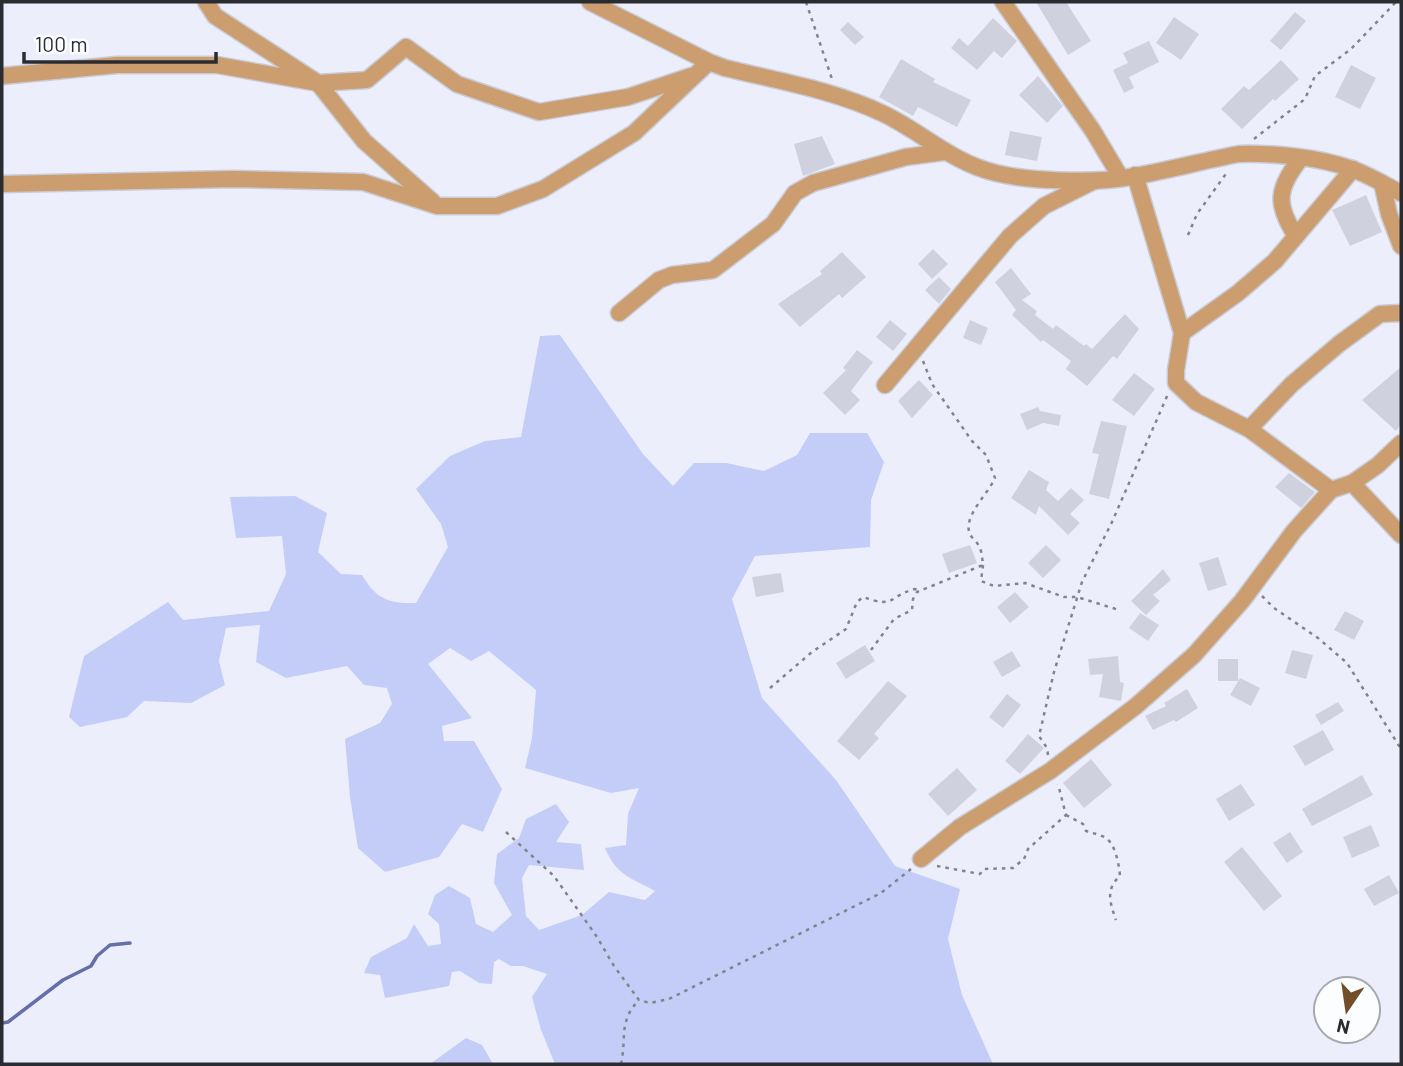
<svg xmlns="http://www.w3.org/2000/svg" width="1403" height="1066" font-family="Barlow,sans-serif">
	<rect width="100%" height="100%" fill="#eceffb"/>
	<g fill="#c3cdf7">
		<path d="M560 335 643 454 673 486 694 463H726L764 471 797 455 810 433H867L884 462 871 500 870 547 755 556 732 599 762 698 836 780 895 866 960 889 948 939 962 995 993 1064H555L541 1030 532 997 547 974 523 966H511L499 959 494 962 492 984 479 983 460 971 452 972 449 986 385 998 380 975 364 973 371 957 407 938 414 924 428 946 441 944 439 924 428 914 435 895 449 886 470 898 476 924 493 932 512 915 494 883 497 854 519 838 526 819 556 804 569 822 556 842 581 844 584 870 529 865 522 878 526 916 539 930 582 915 609 892 645 900 655 891C630 877 617 876 605 848L626 845 628 814 639 788 611 793 525 768 532 738 536 690 489 651 471 661 450 648 428 664 472 718 442 726 444 741H474L502 789 483 832 462 824 439 857 385 872 358 848 350 797 345 739 380 723 392 704 387 688 364 685 347 666 286 678 256 662 260 625 226 628 219 661 225 685 191 703 144 701 127 717 80 727 69 717 84 656 168 602 183 620 269 611 286 574 282 536 236 538 230 497 295 496 327 513 318 552 341 574 362 575C376 599 389 604 416 603L448 547 441 524 416 489 450 456 485 441 521 437 540 336Z"/>
		<path d="M466 1038 482 1045 493 1064H430Z"/>
	</g>
	<g fill="none" stroke-linecap="round" stroke-linejoin="round">
		<path stroke="#646ea9" stroke-width="3.5" d="M2 1023 8 1022 63 980 91 966 97 956 110 945 130 943"/>
	</g>
	<g fill="#cfd2de">
		<path d="M1036 2H1066L1091 41 1068 55Z"/>
		<path d="M1295 12 1306 21 1281 50 1270 41Z"/>
		<path d="M1174 17 1199 34 1181 60 1156 43Z"/>
		<path d="M993 18 1017 41 1002 58 994 51 977 70 951 48 959 38 968 46Z"/>
		<path d="M848 22 864 37 855 45 840 30Z"/>
		<path d="M1149 41 1159 62 1129 77 1134 88 1124 93 1113 70 1128 63 1123 53Z"/>
		<path d="M901 59 935 79 933 82 971 100 957 127 918 107 913 116 879 97Z"/>
		<path d="M1281 60 1299 79 1275 101 1273 99 1242 129 1221 109 1244 86 1249 90Z"/>
		<path d="M1351 65 1376 78 1360 109 1335 97Z"/>
		<path d="M1038 76 1063 106 1047 123 1019 95Z"/>
		<path d="M1010 131 1042 137 1037 161 1005 155Z"/>
		<path d="M822 136 835 164 803 176 794 144Z"/>
		<path d="M1366 195 1382 232 1350 246 1332 210Z"/>
		<path d="M933 249 948 264 932 279 918 264Z"/>
		<path d="M842 252 866 277 842 298 839 294 800 327 778 304 822 274 820 271Z"/>
		<path d="M1011 268 1031 294 1022 300 1037 311 1035 315 1053 329 1056 325 1084 346 1086 344 1092 349 1125 314 1139 329 1117 359 1113 356 1087 386 1066 369 1071 361 1043 340 1041 342 1012 315 1016 310 995 282Z"/>
		<path d="M939 277 951 289 939 304 925 290Z"/>
		<path d="M890 320 907 334 893 351 876 337Z"/>
		<path d="M970 320 988 328 981 345 963 338Z"/>
		<path d="M857 350 873 362 851 391 860 400 845 415 823 393 846 370 843 368Z"/>
		<path d="M1401 367V424L1396 431 1362 400Z"/>
		<path d="M1134 373 1155 389 1134 416 1112 400Z"/>
		<path d="M919 380 933 395 912 418 898 401Z"/>
		<path d="M1038 407 1040 411 1061 415 1059 426 1043 423 1027 430 1020 414Z"/>
		<path d="M1101 421 1127 426 1109 499 1089 494 1099 454 1092 453Z"/>
		<path d="M1029 470 1049 482 1046 490 1058 501 1071 488 1084 500 1070 514 1080 523 1068 535 1039 506 1036 515 1011 498Z"/>
		<path d="M1289 473 1315 492 1301 508 1275 487Z"/>
		<path d="M970 545 977 563 949 573 942 554Z"/>
		<path d="M1046 545 1061 560 1043 578 1028 563Z"/>
		<path d="M1218 557 1227 585 1208 591 1199 563Z"/>
		<path d="M1163 569 1171 580 1153 595 1160 601 1146 615 1131 601Z"/>
		<path d="M781 573 784 592 756 597 752 577Z"/>
		<path d="M1015 592 1029 607 1010 623 997 607Z"/>
		<path d="M1345 611 1364 621 1354 640 1334 630Z"/>
		<path d="M1140 613 1159 625 1148 641 1129 628Z"/>
		<path d="M865 645 875 661 846 679 836 663Z"/>
		<path d="M1292 650 1313 655 1306 679 1285 673Z"/>
		<path d="M1012 651 1021 666 1002 677 993 662Z"/>
		<path d="M1118 656 1120 682 1124 683 1121 701 1099 697 1103 674 1090 675 1088 659Z"/>
		<rect x="1218" y="659" width="20" height="22"/>
		<path d="M1240 678 1260 688 1251 706 1230 695Z"/>
		<path d="M888 681 907 696 874 734 879 738 859 760 837 741Z"/>
		<path d="M1187 689 1198 708 1176 722 1174 720 1153 730 1145 716 1166 706 1164 703Z"/>
		<path d="M1007 694 1021 705 1003 728 989 717Z"/>
		<path d="M1338 702 1344 711 1321 725 1315 715Z"/>
		<path d="M1323 730 1334 750 1305 766 1293 746Z"/>
		<path d="M1028 734 1044 748 1020 774 1005 761Z"/>
		<path d="M1091 759 1112 785 1084 808 1063 783Z"/>
		<path d="M957 768 977 790 948 816 928 794Z"/>
		<path d="M1362 775 1373 795 1312 826 1302 809Z"/>
		<path d="M1241 784 1255 805 1229 821 1216 799Z"/>
		<path d="M1371 825 1380 846 1352 858 1343 837Z"/>
		<path d="M1290 832 1303 852 1287 863 1273 843Z"/>
		<path d="M1242 847 1282 896 1264 911 1224 862Z"/>
		<path d="M1389 875 1399 893 1374 906 1364 889Z"/>
	</g>
	<g fill="none" stroke-linecap="round" stroke-linejoin="round">
		<g stroke="#c9ccd7" stroke-width="19">
			<g id="minor">
				<path d="M206 2 215 16 318 83 364 141 433 202"/>
				<path d="M590 2 709 62 725 68C778 81 834 90 884 114 923 133 953 163 996 173 1028 181 1091 183 1124 178 1163 172 1201 161 1239 154 1274 153 1319 157 1352 169 1369 175 1385 185 1401 193"/>
				<path d="M1003 2 1093 131 1121 178"/>
				<path d="M2 76 117 65H217L318 83 367 80 406 47 457 84 539 112 628 97 691 76"/>
				<path d="M1135 175 1182 333 1176 370V383L1196 402 1249 429 1331 490"/>
				<path d="M1382 183 1389 214 1401 246"/>
				<path d="M2 184 233 179 363 182 437 206H497L543 189 634 133 709 62"/>
				<path d="M1296 236C1275 204 1277 188 1301 158"/>
				<path d="M619 313 659 280 672 275 713 270 773 224 795 193 813 183 906 157 944 152"/>
				<path d="M1182 333 1238 293 1275 261 1353 169"/>
				<path d="M885 385 1010 236 1044 206 1094 181"/>
				<path d="M1249 429 1292 384 1339 344 1380 314 1401 313"/>
				<path d="M1352 483 1401 535"/>
				<path d="M921 859 960 827 1050 771 1136 706 1194 655 1242 601 1294 531 1331 490 1352 483 1378 465 1401 443"/>
			</g>
		</g>
		<g stroke="#82848c" stroke-width="2.5" stroke-dasharray="3.5 5" stroke-linecap="butt">
			<path d="M806 2 832 79"/>
			<path d="M1254 139 1305 99 1315 76 1351 49 1396 2"/>
			<path d="M1188 235 1197 214 1228 171"/>
			<path d="M983 565 981 581 994 586 1025 583 1064 597H1077L1119 610"/>
			<path d="M1262 596 1274 608 1318 638 1347 663 1401 749"/>
			<path d="M871 650 894 619 912 610 913 599 917 592 983 565C982 557 982 549 977 543 975 540 971 537 970 534 962 517 989 493 995 478L986 455 972 441 932 384 923 361"/>
			<path d="M770 688 812 652 846 629 857 602 863 597C896 609 888 596 915 589L919 591"/>
			<path d="M1048 755 1047 748 1039 736 1054 672 1082 582 1112 522 1168 394"/>
			<path d="M1066 815 1083 824 1086 831C1092 833 1097 834 1102 836 1115 840 1119 864 1120 876 1105 889 1110 903 1116 920"/>
			<path d="M506 832 554 876 597 937 614 966 639 1000 650 1003 669 999 881 893 911 869"/>
			<path d="M937 866 980 874 984 869 1013 868 1024 859 1028 849 1066 815 1058 784"/>
			<path d="M621 1064C627 1037 618 1022 639 1000"/>
		</g>
		<use href="#minor" stroke="#cb9d6f" stroke-width="16"/>
	</g>
	<rect width="1403" height="1066" fill="none" stroke="#2b2c31" stroke-width="7"/>
	<g transform="translate(1347 1010) rotate(193)"><circle r="33" fill="#fcfdff" stroke="#a8a9ad" stroke-width="2"/>
	<path d="M0-5L12 26L0 18L-12 26Z" fill="#724f28"/>
	<text y="-10" font-size="19" font-weight="bold" text-anchor="middle" fill="#2b2c31">N</text>
	</g>
	<path d="M24 52v10h192v-10" fill="none" stroke="#2b2c31" stroke-width="3.5"/>
	<text x="35" y="52" font-size="21" fill="#2b2c31" stroke="#fcfdff" stroke-width="5" paint-order="stroke">100 m</text>
</svg>
